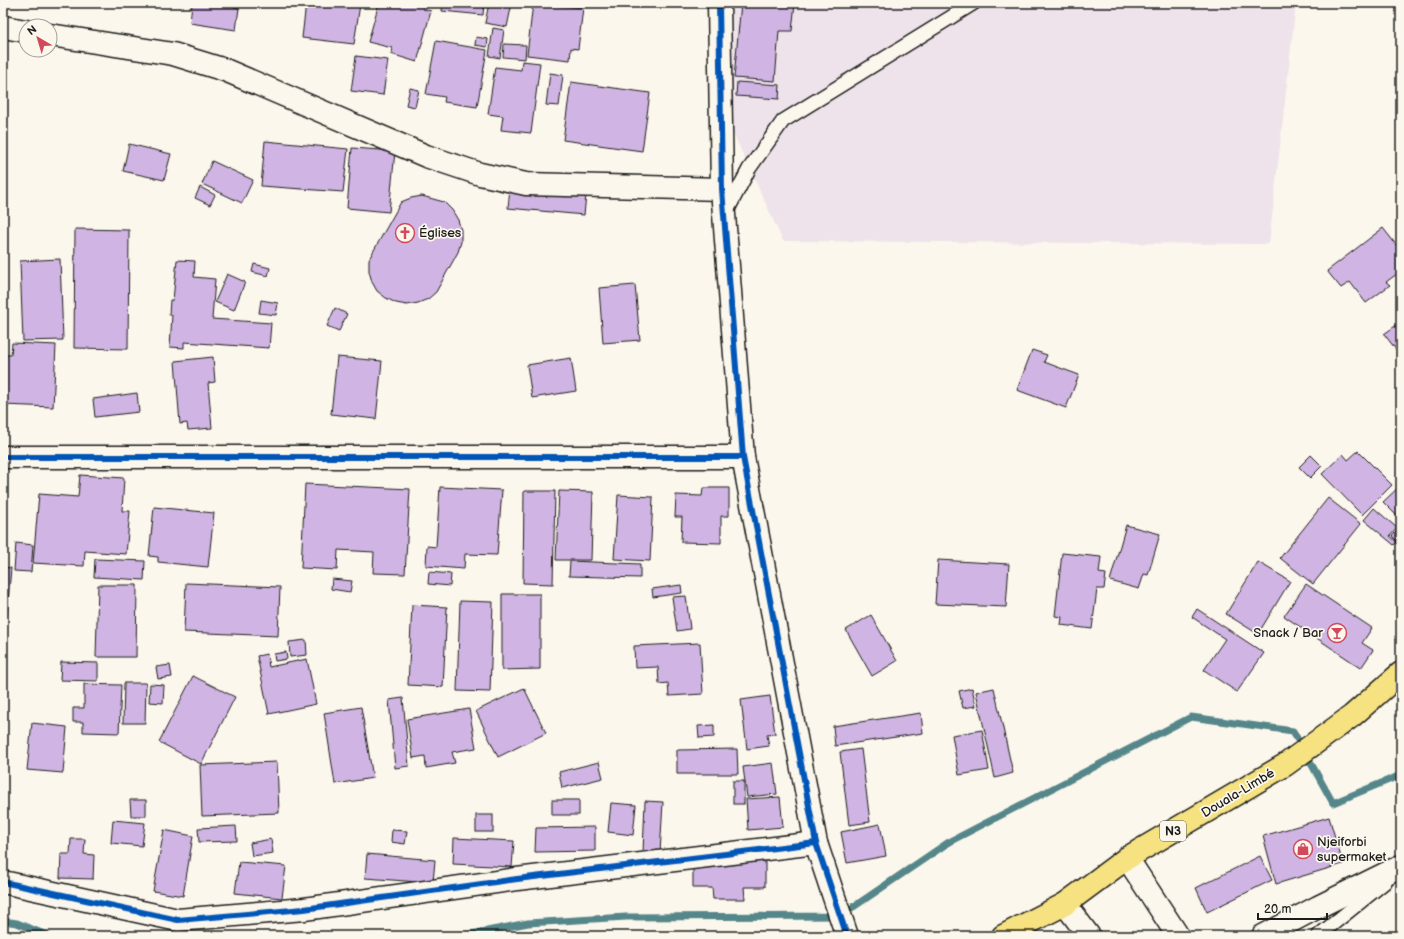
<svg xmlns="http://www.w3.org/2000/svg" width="1404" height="939" font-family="'Balsamiq Sans',sans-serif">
	<rect width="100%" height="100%" fill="#fbf7ec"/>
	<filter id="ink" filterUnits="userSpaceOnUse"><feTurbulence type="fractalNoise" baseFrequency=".025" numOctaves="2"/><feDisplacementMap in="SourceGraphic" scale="8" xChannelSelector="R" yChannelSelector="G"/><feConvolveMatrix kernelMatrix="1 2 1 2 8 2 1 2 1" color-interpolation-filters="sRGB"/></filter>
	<g filter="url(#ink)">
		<path fill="#eee3ea" d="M730 3H1296L1269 244 783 241 722 109Z"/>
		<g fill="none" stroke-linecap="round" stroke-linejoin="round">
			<g stroke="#55868a" stroke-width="7">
				<path d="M3 921 17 923 49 936"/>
				<path d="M461 936 528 923 626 917 840 916 949 842 1191 717 1293 731 1333 803 1401 775"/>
			</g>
		</g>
		<g fill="#d0b5e4" stroke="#1c1c1c">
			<path d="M192 3H227L226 6 239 8 236 30 190 23Z"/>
			<path d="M306 3 360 4 354 44 302 38Z"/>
			<path d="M379 3H425L423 9 431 11 417 62 391 54 392 48 368 42Z"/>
			<path d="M443 3H484L483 15 442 11Z"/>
			<path d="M489 3H512L507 27 485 23Z"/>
			<path d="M533 3 583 8 578 49 571 48 570 60 527 55Z"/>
			<path d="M741 3H795L792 31H779L775 81 734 78Z"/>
			<path d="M493 28 504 30 500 58 489 56Z"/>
			<path d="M476 37 488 39 487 47 475 45Z"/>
			<path d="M436 41 487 50 477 107 444 102 445 97 426 94Z"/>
			<path d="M504 44 526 45 525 59 503 57Z"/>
			<path d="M356 56 388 60 383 95 351 91Z"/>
			<path d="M522 61 540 63 531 133 501 130 503 116 488 114 495 67 521 70Z"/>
			<path d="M550 73 563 75 559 106 546 105Z"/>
			<path d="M571 82 650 93 642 151 563 140Z"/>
			<path d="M737 82 780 85 779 99 736 96Z"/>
			<path d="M410 88 419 90 415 107 406 105Z"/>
			<path d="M265 141 348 149 343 192 261 186Z"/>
			<path d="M129 144 171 154 164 180 123 171Z"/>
			<path d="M352 148 395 151 389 212 347 208Z"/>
			<path d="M212 161 253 180 242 203 202 184Z"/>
			<path d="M200 187 215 195 210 205 195 198Z"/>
			<path d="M510 188 586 195 584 215 508 208Z"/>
			<path d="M422 196 444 202 452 210 458 220 461 230V242L458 252 436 292 428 299 418 303 407 305 396 303 386 298 377 291 372 282 369 271V259L401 202 411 198Z"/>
			<path d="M1383 228 1401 251V271L1386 282 1390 285 1366 303 1350 282 1341 288 1327 271Z"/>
			<path d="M75 229 129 230 128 349 74 348Z"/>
			<path d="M60 259 63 340 23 341 20 261Z"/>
			<path d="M177 260 195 261 194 277 215 279 212 319 271 323 269 348 184 342V348L170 347 172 315H169L170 300H173Z"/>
			<path d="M254 264 270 268 268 276 252 272Z"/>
			<path d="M227 274 245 282 234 310 215 302Z"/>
			<path d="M635 285 640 340 603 343 599 288Z"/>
			<path d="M261 300 278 303 276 315 259 313Z"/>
			<path d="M335 308 347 314 339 331 327 326Z"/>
			<path d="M1401 322V356L1384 334Z"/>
			<path d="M12 343 56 345 53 407 3 405V355H11Z"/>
			<path d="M1032 350 1047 355 1044 362 1079 375 1066 408 1017 390Z"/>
			<path d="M213 357 215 382 208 383 212 428 188 430 187 423 180 424 175 361Z"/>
			<path d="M337 357 382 361 376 419 331 414Z"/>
			<path d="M571 358 576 391 532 398 527 365Z"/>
			<path d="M137 393 139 412 95 417 93 399Z"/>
			<path d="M1358 451 1392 485 1362 515 1322 474 1343 454 1348 460Z"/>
			<path d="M1311 455 1322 466 1310 478 1299 467Z"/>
			<path d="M80 475 124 478 122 511H130L126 554 85 551 84 566 33 563 39 494 78 497Z"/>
			<path d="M305 484 410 489 405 574 373 573 374 552 338 550 337 570 301 568Z"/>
			<path d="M1401 485V520L1383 502Z"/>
			<path d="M440 487 502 490 497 555 465 554 464 569 426 566 427 546 436 547Z"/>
			<path d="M703 488H729V516H721V543L681 542 682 517H675L676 495 702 496Z"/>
			<path d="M524 491H555L553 584 523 583Z"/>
			<path d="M559 491 593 492 591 560H556Z"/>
			<path d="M618 495 653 497 650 561 614 559Z"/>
			<path d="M1328 498 1361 524 1313 584 1280 558Z"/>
			<path d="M154 507 214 513 208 567 158 562V557L149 556Z"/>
			<path d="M1374 508 1397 528 1390 536 1397 542 1394 545 1364 520Z"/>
			<path d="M1126 525 1160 534 1148 575 1144 574 1139 589 1110 581Z"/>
			<path d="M1401 527V545L1392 536Z"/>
			<path d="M16 543 33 545 31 572 14 571Z"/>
			<path d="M1062 553 1101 557 1099 573 1106 574 1104 589H1097L1092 629 1061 625 1062 617 1055 616Z"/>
			<path d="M95 559 145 561 144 580 94 577Z"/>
			<path d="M938 560 1009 564 1006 607 935 604Z"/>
			<path d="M570 561 640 564V578L569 576Z"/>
			<path d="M1258 562 1290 581 1258 634 1226 614Z"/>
			<path d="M3 567 11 568 7 615H3Z"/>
			<path d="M429 572 451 574 450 586 428 584Z"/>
			<path d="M332 579 352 581 350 592 331 589Z"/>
			<path d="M186 583 280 587 278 636 184 632Z"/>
			<path d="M1306 584 1372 628 1362 643 1373 650 1361 668 1284 616Z"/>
			<path d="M98 585H137L136 657H96Z"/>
			<path d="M681 585 682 593 653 597 652 589Z"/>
			<path d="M502 594H540V669L502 670Z"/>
			<path d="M686 596 690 629 677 631 672 597Z"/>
			<path d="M460 601 493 602 490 692 457 691Z"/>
			<path d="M412 605 447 607 443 687 408 685Z"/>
			<path d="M1197 609 1264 653 1237 692 1204 670 1225 639 1192 617Z"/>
			<path d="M871 615 897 661 872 676 846 630Z"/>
			<path d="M306 640 307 655 290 657 289 642Z"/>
			<path d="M700 643 703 694 669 696 668 683 659 684 658 667 635 668 634 646Z"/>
			<path d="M286 652 287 659 275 661 274 654Z"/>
			<path d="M267 654 269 667 307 659 316 704 269 714 257 656Z"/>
			<path d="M61 662 98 663V681L60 680Z"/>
			<path d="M170 665 172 677 158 679 156 667Z"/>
			<path d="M193 676 235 697 201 764 159 742Z"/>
			<path d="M124 683H146L145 723H123Z"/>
			<path d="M84 684 121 685 119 733 83 732V722H73V708H84Z"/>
			<path d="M150 684 164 685 163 703 149 702Z"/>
			<path d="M524 688 546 733 498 757 476 711Z"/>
			<path d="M972 688 976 706 963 708 959 691Z"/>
			<path d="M994 688 1013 773 995 778 976 692Z"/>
			<path d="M770 696 775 734 767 735 769 746 747 749 741 700Z"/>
			<path d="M403 698 409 766 395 768 389 700Z"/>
			<path d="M361 707 373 778 335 784 324 713Z"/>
			<path d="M469 709 476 748 452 752 455 763 426 768 425 756 413 758 407 719Z"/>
			<path d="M921 713 923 733 835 746 833 726Z"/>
			<path d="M32 723 67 727 63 773 27 770Z"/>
			<path d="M714 725V737L699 738 698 726Z"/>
			<path d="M982 730 989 770 959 775 952 735Z"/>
			<path d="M737 749 738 774H677V750Z"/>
			<path d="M861 749 870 822 849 825 840 752Z"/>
			<path d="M277 762 279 813 202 816 200 765Z"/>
			<path d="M599 762 603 778 562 788 559 772Z"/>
			<path d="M773 763 777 794 747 797 743 767Z"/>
			<rect x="733" y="781" width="11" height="23"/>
			<path d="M780 797 783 827 748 830 746 799Z"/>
			<path d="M130 800H146V816H131Z"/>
			<rect x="552" y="800" width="27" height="15"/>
			<path d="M645 801 663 802 660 853H643Z"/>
			<path d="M611 803 636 805 633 835 608 832Z"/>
			<rect x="476" y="815" width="17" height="17"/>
			<path d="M1329 817 1343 864 1276 884 1263 836Z"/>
			<path d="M113 820 145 823 142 846 111 843Z"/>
			<path d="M880 824 886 856 847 863 841 832Z"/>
			<path d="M236 826 237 841 199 842 198 828Z"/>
			<path d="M595 827V851L535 852 536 828Z"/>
			<path d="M164 830 193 836 183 896 153 891Z"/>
			<path d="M392 830 407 831 405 844 391 842Z"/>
			<path d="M454 838 514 841 512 867 453 864Z"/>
			<path d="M71 839H85L84 854 94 855 93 879 60 878 61 854H70Z"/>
			<path d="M271 839 273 853 252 856 250 843Z"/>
			<path d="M367 854 435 860 433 883 365 878Z"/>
			<path d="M1260 856 1272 880 1207 912 1196 888Z"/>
			<path d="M693 859H765V887H744L745 899H713L712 888H693Z"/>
			<path d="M239 862 286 866 282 898 235 893Z"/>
		</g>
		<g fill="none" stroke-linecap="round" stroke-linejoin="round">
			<g stroke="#1c1c1c" stroke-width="16">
				<g id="service">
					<path d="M726 213 749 169 783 121 974 3"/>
					<path d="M1318 936 1385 882"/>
				</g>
			</g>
			<g stroke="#1c1c1c" stroke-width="25">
				<g id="minor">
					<path d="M719 3 722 189 743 457 816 843 847 936"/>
					<path d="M3 27 26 31"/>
					<path d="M50 35 173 54 225 70 426 156 480 174 526 184 722 189"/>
					<path d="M3 457H743"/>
					<path d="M3 882 178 920 304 909 517 879 816 843"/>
				</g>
			</g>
			<g stroke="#1c1c1c" stroke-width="25">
				<g id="tertiary">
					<path d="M1127 858 1178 936"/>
					<path d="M1065 904 1089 936"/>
					<path d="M1263 936 1318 907 1401 866"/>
				</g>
			</g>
			<g stroke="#1c1c1c" stroke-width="25">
				<path id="trunk" d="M1003 936 1065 904 1127 858 1285 765 1352 716 1401 673"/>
			</g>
			<use href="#service" stroke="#fbf7ec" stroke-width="13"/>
			<use href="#minor" stroke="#fbf7ec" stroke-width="22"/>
			<use href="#tertiary" stroke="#fbf7ec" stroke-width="22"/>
			<use href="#trunk" stroke="#f6e281" stroke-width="22"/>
			<g stroke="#fbf7ec" stroke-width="8">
				<g id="cycleway">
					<path d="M719 3 722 189 743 457 816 843 847 936"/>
					<path d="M3 457H743"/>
					<path d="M3 882 178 920 304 909 517 879 816 843"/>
				</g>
			</g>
			<use href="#cycleway" stroke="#0057b8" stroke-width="6"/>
		</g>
	</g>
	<defs>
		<g id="church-ring" transform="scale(1)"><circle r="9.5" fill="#fbf7ec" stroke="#d1495b" stroke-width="1.5"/><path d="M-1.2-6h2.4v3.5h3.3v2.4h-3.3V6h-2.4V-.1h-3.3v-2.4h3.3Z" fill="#d1495b"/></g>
		<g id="bar-ring" transform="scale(1)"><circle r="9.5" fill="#fbf7ec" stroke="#d1495b" stroke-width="1.5"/><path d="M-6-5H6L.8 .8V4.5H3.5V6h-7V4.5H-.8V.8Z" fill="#d1495b"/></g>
		<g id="shop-ring" transform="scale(1)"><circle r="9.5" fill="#fbf7ec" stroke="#d1495b" stroke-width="1.5"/><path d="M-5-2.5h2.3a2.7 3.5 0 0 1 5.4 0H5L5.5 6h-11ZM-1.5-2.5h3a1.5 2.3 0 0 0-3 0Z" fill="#d1495b"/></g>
	</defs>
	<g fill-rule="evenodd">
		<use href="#church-ring" x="405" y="233"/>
		<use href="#bar-ring" x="1337" y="633"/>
		<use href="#shop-ring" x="1303" y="849"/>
	</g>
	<g text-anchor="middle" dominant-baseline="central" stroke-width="3.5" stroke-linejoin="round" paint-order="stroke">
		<rect fill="#fbf7ec" stroke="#5f5e5a" stroke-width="1" x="1160" y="821" width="26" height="20" rx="3"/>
		<g font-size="12" font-weight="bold" fill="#1c1c1c">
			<text x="1173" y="831">N3</text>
		</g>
		<g font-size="13" fill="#1c1c1c" stroke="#fbf7ec" text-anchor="start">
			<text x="419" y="233">Églises</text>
			<text x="1323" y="633" text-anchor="end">Snack / Bar</text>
			<text x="1317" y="842">Njeiforbi<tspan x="1317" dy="15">supermaket</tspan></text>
		</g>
		<g font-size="13" fill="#1c1c1c" stroke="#fbf7ec">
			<text transform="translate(1238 793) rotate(-31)">Douala-Limbé</text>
		</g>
	</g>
	<rect width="1404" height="939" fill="none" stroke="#fbf7ec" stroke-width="16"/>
	<rect x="8" y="8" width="1388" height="923" fill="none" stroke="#1c1c1c" stroke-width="1.5" filter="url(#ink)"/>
	<g transform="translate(38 38) rotate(322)"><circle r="19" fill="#fbf7ec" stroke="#a29f99"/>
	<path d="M0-3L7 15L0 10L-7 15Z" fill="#d1495b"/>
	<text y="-6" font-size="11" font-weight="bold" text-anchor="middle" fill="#1c1c1c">N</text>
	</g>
	<path d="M1258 913v6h69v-6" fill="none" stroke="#1c1c1c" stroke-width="2"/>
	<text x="1264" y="913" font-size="12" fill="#1c1c1c" stroke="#fbf7ec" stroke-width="3" paint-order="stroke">20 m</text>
</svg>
